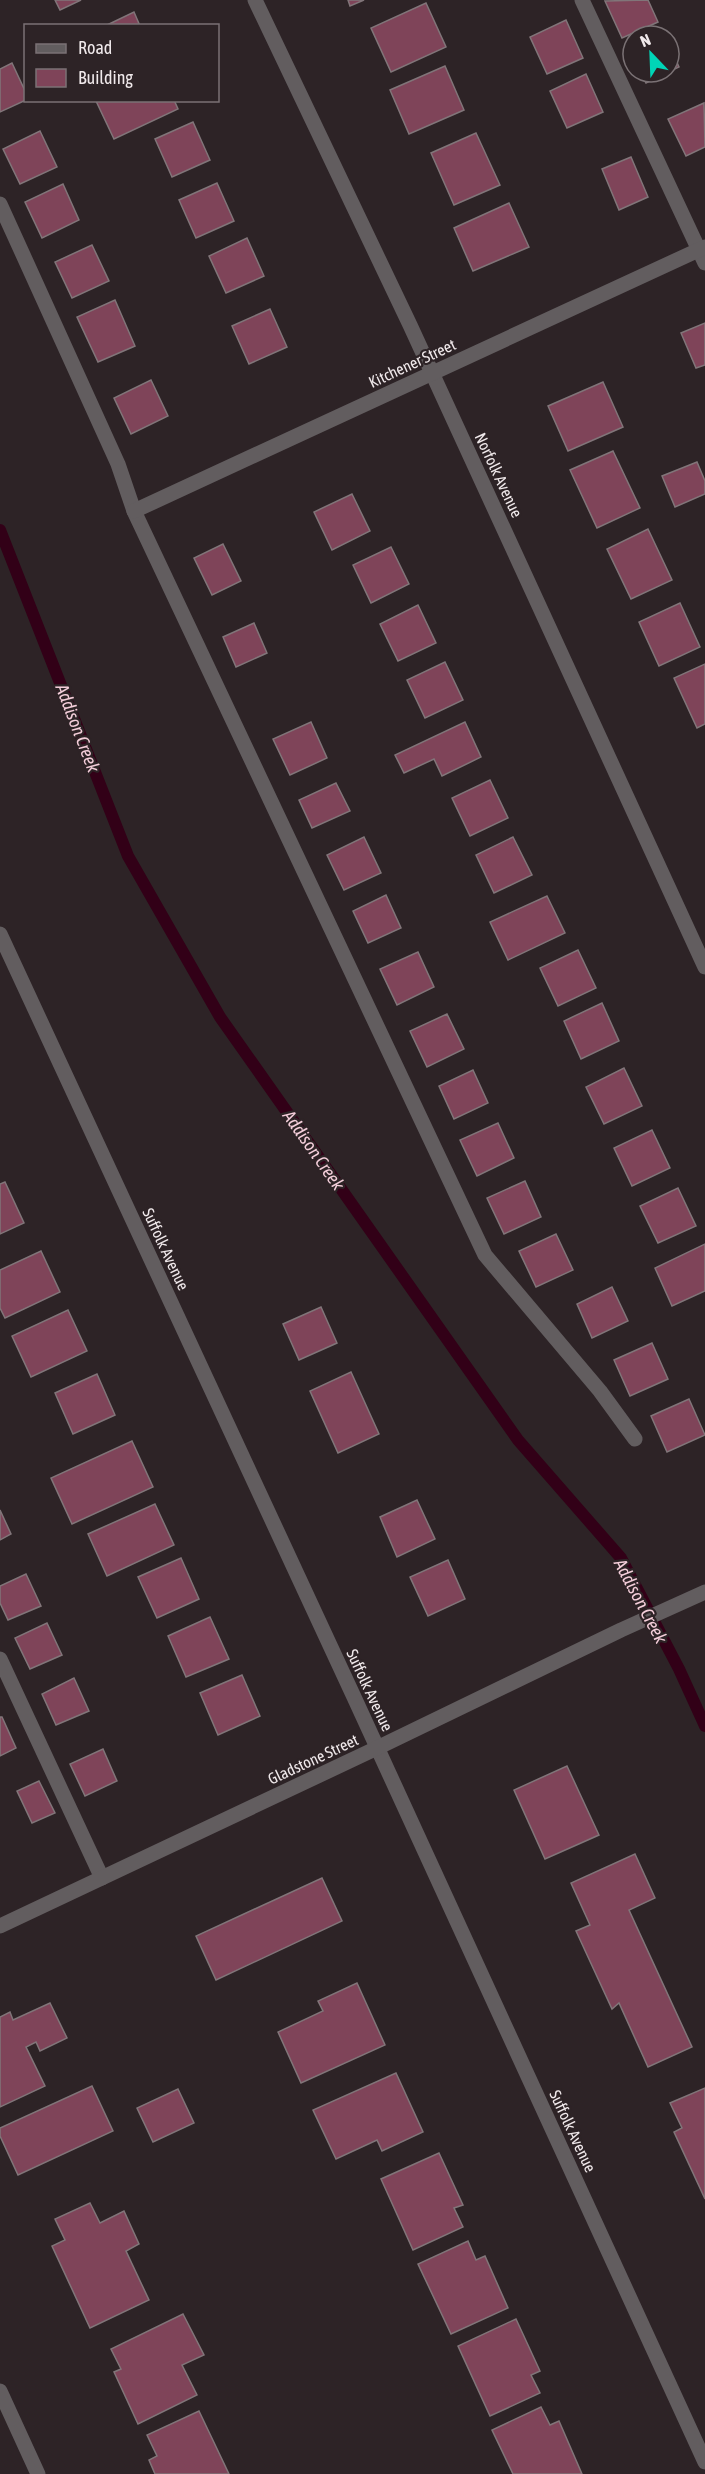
<svg xmlns="http://www.w3.org/2000/svg" width="705" height="2474" font-family="'Asap Condensed',sans-serif">
	<rect width="100%" height="100%" fill="#2d2326"/>
	<g fill="none" stroke-linecap="round" stroke-linejoin="round">
		<path stroke="#320017" stroke-width="12" d="M0 530 128 856 220 1017 518 1440 621 1558 679 1669 705 1726"/>
	</g>
	<g fill="#7f4459" stroke="#817579" stroke-width="1.5">
		<path d="M55 0H81L60 10Z"/>
		<path d="M348 0H364L350 6Z"/>
		<path d="M648 0 658 22 622 38 605 1Z"/>
		<path d="M426 3 446 47 391 72 371 28Z"/>
		<path d="M134 12 140 26H105Z"/>
		<path d="M566 20 583 58 547 74 530 37Z"/>
		<path d="M669 45 679 67 646 83 641 72H669Z"/>
		<path d="M12 63 26 93V100L0 112V69Z"/>
		<path d="M445 66 464 110 409 134 390 90Z"/>
		<path d="M586 74 603 112 567 128 550 91Z"/>
		<path d="M174 100 178 109 114 139 96 101Z"/>
		<path d="M704 103 705 147 686 156 668 119Z"/>
		<path d="M193 122 210 160 172 177 155 139Z"/>
		<path d="M40 131 57 167 20 184 3 149Z"/>
		<path d="M476 133 500 185 454 205 431 153Z"/>
		<path d="M631 157 648 197 619 210 602 169Z"/>
		<path d="M217 183 234 221 196 238 179 200Z"/>
		<path d="M63 184 79 220 42 238 25 202Z"/>
		<path d="M509 203 529 247 473 271 454 228Z"/>
		<path d="M247 238 264 276 226 293 209 256Z"/>
		<path d="M92 245 109 281 72 298 55 262Z"/>
		<path d="M115 300 135 346 98 362 77 317Z"/>
		<path d="M270 309 287 347 249 364 232 326Z"/>
		<path d="M705 323V365L696 368 681 333Z"/>
		<path d="M151 380 168 416 131 434 114 398Z"/>
		<path d="M603 382 623 427 568 451 548 406Z"/>
		<path d="M613 451 640 508 597 528 570 470Z"/>
		<path d="M697 462 705 481V494L675 507 662 476Z"/>
		<path d="M352 494 370 531 332 550 314 512Z"/>
		<path d="M648 529 672 580 631 599 607 549Z"/>
		<path d="M223 544 241 581 212 595 194 558Z"/>
		<path d="M391 547 409 584 371 603 353 565Z"/>
		<path d="M680 603 700 647 659 666 639 622Z"/>
		<path d="M418 605 436 643 398 661 380 624Z"/>
		<path d="M254 623 267 653 236 667 223 637Z"/>
		<path d="M445 662 463 700 425 718 407 680Z"/>
		<path d="M705 664V724L697 728 674 678Z"/>
		<path d="M311 722 327 758 290 775 273 739Z"/>
		<path d="M465 722 481 757 442 776 434 759 404 773 395 755Z"/>
		<path d="M490 780 508 818 470 836 452 798Z"/>
		<path d="M336 783 350 811 312 828 299 800Z"/>
		<path d="M364 837 381 873 344 890 327 855Z"/>
		<path d="M513 837 532 875 494 893 476 855Z"/>
		<path d="M386 895 401 928 368 943 353 911Z"/>
		<path d="M547 896 565 933 508 960 490 922Z"/>
		<path d="M578 950 596 988 558 1006 540 968Z"/>
		<path d="M418 952 434 987 397 1005 380 969Z"/>
		<path d="M602 1003 619 1041 581 1059 564 1021Z"/>
		<path d="M447 1014 464 1049 427 1067 410 1031Z"/>
		<path d="M624 1068 642 1106 604 1124 586 1087Z"/>
		<path d="M473 1070 488 1103 454 1119 439 1086Z"/>
		<path d="M498 1123 514 1158 477 1176 460 1140Z"/>
		<path d="M652 1130 670 1168 632 1186 614 1148Z"/>
		<path d="M525 1181 541 1217 504 1234 487 1198Z"/>
		<path d="M5 1182 24 1223 0 1234V1184Z"/>
		<path d="M678 1188 696 1226 658 1243 640 1206Z"/>
		<path d="M556 1234 573 1270 536 1287 519 1251Z"/>
		<path d="M705 1244V1291L672 1306 655 1268Z"/>
		<path d="M41 1251 60 1292 5 1318 0 1308V1270Z"/>
		<path d="M612 1287 628 1321 592 1338 577 1304Z"/>
		<path d="M321 1307 337 1343 299 1360 283 1324Z"/>
		<path d="M68 1310 87 1351 31 1377 12 1336Z"/>
		<path d="M652 1343 668 1379 630 1396 614 1360Z"/>
		<path d="M351 1372 379 1434 338 1453 310 1391Z"/>
		<path d="M97 1374 115 1415 73 1434 55 1393Z"/>
		<path d="M689 1399 705 1435 667 1452 651 1416Z"/>
		<path d="M132 1441 153 1487 72 1524 51 1478Z"/>
		<path d="M417 1500 435 1539 397 1557 380 1517Z"/>
		<path d="M155 1504 174 1545 107 1576 88 1534Z"/>
		<path d="M0 1510 11 1534 0 1540Z"/>
		<path d="M181 1558 199 1599 157 1618 138 1577Z"/>
		<path d="M448 1560 465 1599 428 1616 410 1577Z"/>
		<path d="M26 1574 41 1606 8 1620 0 1603V1586Z"/>
		<path d="M210 1617 229 1659 186 1677 168 1636Z"/>
		<path d="M47 1623 62 1655 30 1669 15 1638Z"/>
		<path d="M242 1675 260 1716 218 1735 200 1693Z"/>
		<path d="M74 1678 89 1711 56 1725 42 1694Z"/>
		<path d="M0 1717H2L16 1748 0 1756Z"/>
		<path d="M103 1749 117 1781 85 1796 70 1764Z"/>
		<path d="M567 1766 599 1835 545 1859 514 1790Z"/>
		<path d="M39 1781 55 1813 32 1823 17 1791Z"/>
		<path d="M635 1854 655 1898 629 1910 692 2047 648 2067 619 2003 612 2009 576 1931 590 1925 571 1883Z"/>
		<path d="M322 1878 342 1921 216 1980 196 1936Z"/>
		<path d="M357 1983 385 2045 301 2083 278 2032 323 2011 318 2001Z"/>
		<path d="M50 2003 67 2038 40 2051 36 2042 26 2047 45 2086 0 2107V2017L10 2012 13 2020Z"/>
		<path d="M396 2073 423 2132 382 2151 377 2140 336 2159 313 2110Z"/>
		<path d="M92 2086 113 2131 18 2175 0 2136V2128Z"/>
		<path d="M705 2088V2199L674 2132 682 2128 670 2103Z"/>
		<path d="M178 2089 194 2123 153 2142 137 2108Z"/>
		<path d="M439 2153 463 2205 454 2208 463 2227 413 2250 381 2179Z"/>
		<path d="M90 2203 100 2223 124 2211 139 2244 126 2251 149 2300 90 2328 52 2246 65 2240 55 2219Z"/>
		<path d="M468 2241 476 2260 485 2256 508 2308 451 2334 418 2264Z"/>
		<path d="M183 2314 204 2355 182 2365 197 2395 138 2424 114 2372 121 2369 111 2349Z"/>
		<path d="M516 2319 540 2371 531 2375 540 2393 490 2416 458 2346Z"/>
		<path d="M541 2407 550 2425 559 2421 582 2474H513L492 2430Z"/>
		<path d="M199 2411 229 2474H155L149 2460 157 2456 147 2435Z"/>
	</g>
	<g fill="none" stroke-linecap="round" stroke-linejoin="round">
		<g stroke="#625d5f" stroke-width="15">
			<path d="M582 0 705 263"/>
			<path d="M0 204 118 464 134 511 485 1255 600 1391 635 1439"/>
			<path d="M0 1659 102 1878"/>
		</g>
		<g stroke="#625d5f" stroke-width="15">
			<path d="M255 0 410 325 705 967"/>
			<path d="M134 511 705 247"/>
			<path d="M0 934 354 1697 705 2462"/>
			<path d="M0 1926 377 1748 621 1630 705 1592"/>
			<path d="M0 2391 38 2474"/>
		</g>
	</g>
	<g text-anchor="middle" dominant-baseline="central" stroke-width="4.5" stroke-linejoin="round" paint-order="stroke">
		<g font-size="16" fill="#f0e9eb" stroke="#2d2326">
			<text transform="translate(412 363) rotate(-25)">Kitchener Street</text>
			<text transform="translate(499 475) rotate(65)">Norfolk Avenue</text>
			<text transform="translate(166 1249) rotate(65)">Suffolk Avenue</text>
			<text transform="translate(370 1690) rotate(65)">Suffolk Avenue</text>
			<text transform="translate(313 1759) rotate(-25)">Gladstone Street</text>
			<text transform="translate(573 2131) rotate(65)">Suffolk Avenue</text>
		</g>
		<g font-size="18" font-style="italic" fill="#f4ceda" stroke="#2d2326">
			<text transform="translate(78 728) rotate(69)">Addison Creek</text>
			<text transform="translate(314 1150) rotate(55)">Addison Creek</text>
			<text transform="translate(641 1601) rotate(62)">Addison Creek</text>
		</g>
	</g>
	<rect x="24" y="24" width="195" height="78" fill="#2d2326" stroke="#7b7275" stroke-width="1.5"/>
	<rect x="36" y="44" width="30" height="9" fill="#625d5f" stroke="#7b7275" stroke-width="1.5"/>
	<text x="78" y="54" font-size="18" fill="#f0e9eb">Road</text>
	<rect x="36" y="69" width="30" height="18" fill="#7f4459" stroke="#7b7275" stroke-width="1.5"/>
	<text x="78" y="84" font-size="18" fill="#f0e9eb">Building</text>
	<g transform="translate(651 54) rotate(337)"><circle r="28" fill="#2d2326" stroke="#7b7275" stroke-width="1.5"/>
	<path d="M0-4.5L10 22L0 15L-10 22Z" fill="#00d5b7"/>
	<text y="-9" font-size="16" font-weight="bold" text-anchor="middle" fill="#f0e9eb">N</text>
	</g>
</svg>
